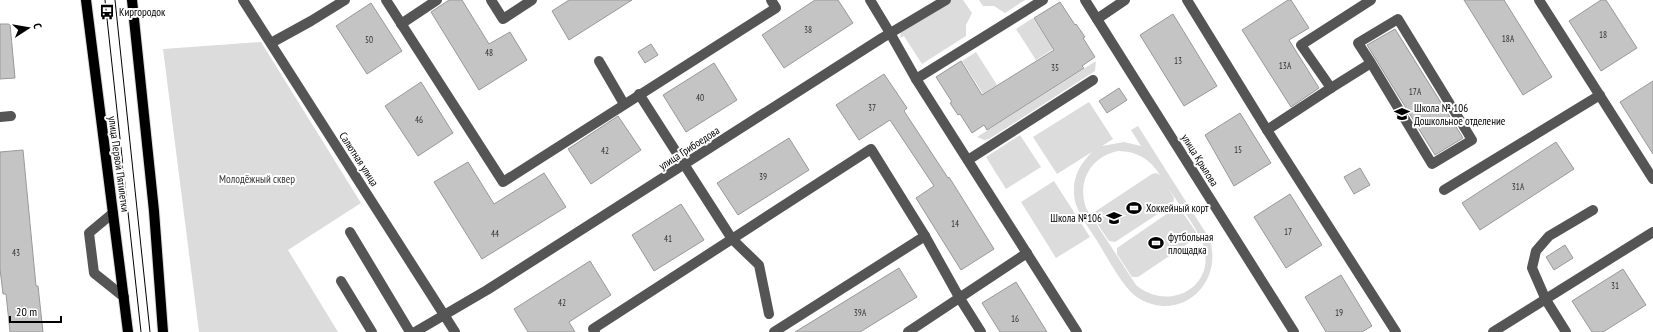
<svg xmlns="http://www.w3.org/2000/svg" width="1653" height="332" font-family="'PT Sans Narrow',sans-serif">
	<rect width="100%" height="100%" fill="#fff"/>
	<g fill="#dcdcdc" fill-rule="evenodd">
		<path d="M949 0H963L972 13 966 25V36L922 64 904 36 900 38 901 30Z"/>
		<path d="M979 0H1025L1005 13 994 6H983Z"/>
		<path d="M1033 18 1053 49 1036 60 1016 29Z"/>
		<path d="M261 42 361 203 288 250 338 332H199L163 49Z"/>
		<path d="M976 52 997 85 983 94 962 61Z"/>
		<path d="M1096 61 1095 71 989 139 984 140 977 137Z"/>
		<path d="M1089 102 1113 139 1102 146 1124 142 1141 146 1131 130 1138 126 1209 238C1225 281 1182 323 1140 299 1136 297 1132 293 1129 290 1117 276 1108 259 1099 244 1092 232 1082 220 1077 207 1075 203 1074 197 1074 192 1073 176 1081 163 1092 152L1057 174 1033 137ZM1118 151C1137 151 1150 159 1160 175L1156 173 1152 174 1096 211 1094 214V219L1109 241 1115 242 1173 204 1174 198 1169 189C1179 205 1199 230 1204 247 1215 288 1168 312 1136 285L1086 208C1077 182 1090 157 1118 151Z"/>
		<path d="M1020 135 1041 167 1006 189 986 157Z"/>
		<path d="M1054 181 1090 237 1056 258 1021 202Z"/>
		<path d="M1174 209 1181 210 1196 232V238L1138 277H1132L1117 254V248Z"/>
	</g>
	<g fill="#c4c4c4" stroke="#999">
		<path d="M449 0H462L489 44 510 32 527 60 479 90 431 12Z"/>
		<path d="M569 0H632L569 40 552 11Z"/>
		<path d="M815 0H838L853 23 784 68 762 35Z"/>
		<path d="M1288 0H1291L1309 28 1289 40 1319 88 1291 107 1242 30Z"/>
		<path d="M1464 0H1504L1552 77 1523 95Z"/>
		<path d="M1601 0H1606L1637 48 1601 71 1569 21Z"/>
		<path d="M1060 2 1075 25 1076 24 1085 37 1083 38 1095 57 1082 66 1084 68 987 130 984 125 972 133 960 114 958 115 950 103 952 102 936 77 961 61 982 95 1054 50 1034 18Z"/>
		<path d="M371 3 402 51 367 74 336 26Z"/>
		<path d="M1173 14 1217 86 1184 106 1140 35Z"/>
		<path d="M0 24H10L15 78 0 79Z"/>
		<path d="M1395 29 1463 138 1435 155 1367 45Z"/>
		<path d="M651 44 658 55 645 63 638 52Z"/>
		<path d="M714 63 737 100 686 132 663 95Z"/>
		<path d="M884 74 907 108 904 111 948 178 949 177 994 249 961 270 916 198 934 186 890 120 859 140 836 105Z"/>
		<path d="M1653 81V154L1620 102Z"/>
		<path d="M421 82 453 133 418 156 385 106Z"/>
		<path d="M1119 88 1127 100 1107 113 1099 101Z"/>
		<path d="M1240 113 1271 163 1234 186 1205 135Z"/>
		<path d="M618 116 641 150 591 184 568 149Z"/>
		<path d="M789 138 809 170 738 215 717 183Z"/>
		<path d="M1556 142 1574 169 1480 230 1462 203Z"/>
		<path d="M23 150 36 286H38L43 332H10L6 294H3L0 269V152Z"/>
		<path d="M468 162 494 204 544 173 566 207 482 259 434 182Z"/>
		<path d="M1360 168 1370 185 1354 194 1344 177Z"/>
		<path d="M1290 194 1322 245 1286 268 1254 217Z"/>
		<path d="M681 204 704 240 654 271 632 235Z"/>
		<path d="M1565 245 1573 258 1554 270 1546 257Z"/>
		<path d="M590 261 611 295 569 322 575 332H528L514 309Z"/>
		<path d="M899 268 917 297 860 332H795Z"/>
		<path d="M1623 269 1646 305 1603 332H1592L1572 301Z"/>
		<path d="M1341 275 1372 326 1362 332H1326L1305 297Z"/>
		<path d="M1016 282 1047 332H1000L982 303Z"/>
	</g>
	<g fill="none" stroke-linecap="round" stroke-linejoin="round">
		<g stroke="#dbdbdb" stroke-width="12">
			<g id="major">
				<path d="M86 0 128 332"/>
				<path d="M132 0 154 211 163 332"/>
			</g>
		</g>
		<g stroke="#555" stroke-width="10">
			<path d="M243 0 455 332"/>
			<path d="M386 0 503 182 776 8 771 0"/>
			<path d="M491 0 503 19 532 0"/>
			<path d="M870 0 890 33 916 79 1077 332"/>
			<path d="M1085 0 1294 332"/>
			<path d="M1187 0 1267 130 1396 332"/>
			<path d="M1539 0 1653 179"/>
			<path d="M1097 19 1125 0"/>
			<path d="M401 24 437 0"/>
			<path d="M271 43 311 21 345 0"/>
			<path d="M599 61 624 104"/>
			<path d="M916 79 1043 0"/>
			<path d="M1331 88 1371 63 1432 164 1472 140 1398 19 1358 43 1371 63"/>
			<path d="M0 117 11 116"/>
			<path d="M1267 130 1331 88 1301 45 1371 0"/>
			<path d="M968 160 1093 80"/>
			<path d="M1444 190 1600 95"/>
			<path d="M113 213 89 233 94 273 124 297"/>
			<path d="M350 232 410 332"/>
			<path d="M341 281 372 332"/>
			<path d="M769 314 759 265 732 239 871 149 925 236 959 297 981 332"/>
			<path d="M415 332 487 290 882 38 946 0"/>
			<path d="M595 332 593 329 732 239 639 94"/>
			<path d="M774 332 925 236"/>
			<path d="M908 332 1027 253"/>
			<path d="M1493 332 1653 232"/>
			<path d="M1566 332 1546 300 1532 268 1536 251 1549 236 1593 210"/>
		</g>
		<use href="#major" stroke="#000" stroke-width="10"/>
		<g stroke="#000" stroke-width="1">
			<path d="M105 0 141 332"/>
			<path d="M115 0 150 332"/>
		</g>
	</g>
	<defs>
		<g id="bus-bare" transform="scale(1.2)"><path d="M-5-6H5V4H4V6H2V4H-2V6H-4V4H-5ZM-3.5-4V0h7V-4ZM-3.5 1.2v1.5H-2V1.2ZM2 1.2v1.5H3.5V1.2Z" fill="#000" stroke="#fff" stroke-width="2.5" paint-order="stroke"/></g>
		<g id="school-bare" transform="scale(1.2)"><path d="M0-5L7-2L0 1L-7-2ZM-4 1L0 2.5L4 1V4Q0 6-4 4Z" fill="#000" stroke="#fff" stroke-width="2.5" paint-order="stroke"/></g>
		<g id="stadium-bare" transform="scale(1.2)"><path d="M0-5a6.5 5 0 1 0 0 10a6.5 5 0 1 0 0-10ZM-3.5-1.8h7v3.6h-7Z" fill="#000" stroke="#fff" stroke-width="2.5" paint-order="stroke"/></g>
	</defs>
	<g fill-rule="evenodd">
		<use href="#bus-bare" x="107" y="12"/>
		<use href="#school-bare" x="1402" y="114"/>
		<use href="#stadium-bare" x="1134" y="208"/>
		<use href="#school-bare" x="1114" y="218"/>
		<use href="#stadium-bare" x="1156" y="243"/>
	</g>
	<g text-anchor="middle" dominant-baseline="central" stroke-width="4" stroke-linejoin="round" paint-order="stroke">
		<g font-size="9" fill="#313131">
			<text x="808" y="29">38</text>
			<text x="1603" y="34">18</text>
			<text x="1508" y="38">18А</text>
			<text x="369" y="39">50</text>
			<text x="489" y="52">48</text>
			<text x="1178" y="60">13</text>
			<text x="1285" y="65">13А</text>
			<text x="1055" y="67">35</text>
			<text x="1415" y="91">17А</text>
			<text x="700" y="97">40</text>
			<text x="872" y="107">37</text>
			<text x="419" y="119">46</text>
			<text x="1238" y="149">15</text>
			<text x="605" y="150">42</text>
			<text x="763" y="176">39</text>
			<text x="1518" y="186">31А</text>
			<text x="955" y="223">14</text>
			<text x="1288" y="231">17</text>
			<text x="495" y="233">44</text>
			<text x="668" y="238">41</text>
			<text x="16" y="252">43</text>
			<text x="1615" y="285">31</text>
			<text x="562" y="302">42</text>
			<text x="860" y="312">39А</text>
			<text x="1339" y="312">19</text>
			<text x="1015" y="318">16</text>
		</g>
		<g font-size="11" fill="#000" stroke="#fff" text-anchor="start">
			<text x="119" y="12">Киргородок</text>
			<text x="1414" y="108">Школа № 106<tspan x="1414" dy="13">Дошкольное отделение</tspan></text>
			<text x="1146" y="208">Хоккейный корт</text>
			<text x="1102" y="218" text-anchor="end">Школа №106</text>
			<text x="1168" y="237">футбольная<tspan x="1168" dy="13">площадка</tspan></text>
		</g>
		<g font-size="11" fill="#000" stroke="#fff">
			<text transform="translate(689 148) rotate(-33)">улица Грибоедова</text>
			<text transform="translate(359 159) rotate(57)">Салютная улица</text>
			<text transform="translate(1200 160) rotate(58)">улица Крылова</text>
			<text transform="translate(119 164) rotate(82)">улица Первой Пятилетки</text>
		</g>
		<g font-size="11" fill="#333" stroke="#fff">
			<text x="257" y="179">Молодёжный сквер</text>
		</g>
	</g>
	<g transform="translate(28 28) rotate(78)" stroke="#ffffff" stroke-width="3" paint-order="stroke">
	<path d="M0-3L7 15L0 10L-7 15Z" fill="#000000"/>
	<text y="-6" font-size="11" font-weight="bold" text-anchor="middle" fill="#000000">С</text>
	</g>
	<path d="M10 316v6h51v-6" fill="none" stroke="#000000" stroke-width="2"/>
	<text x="16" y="316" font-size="12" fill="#000000" stroke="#ffffff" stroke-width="3" paint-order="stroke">20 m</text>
</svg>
